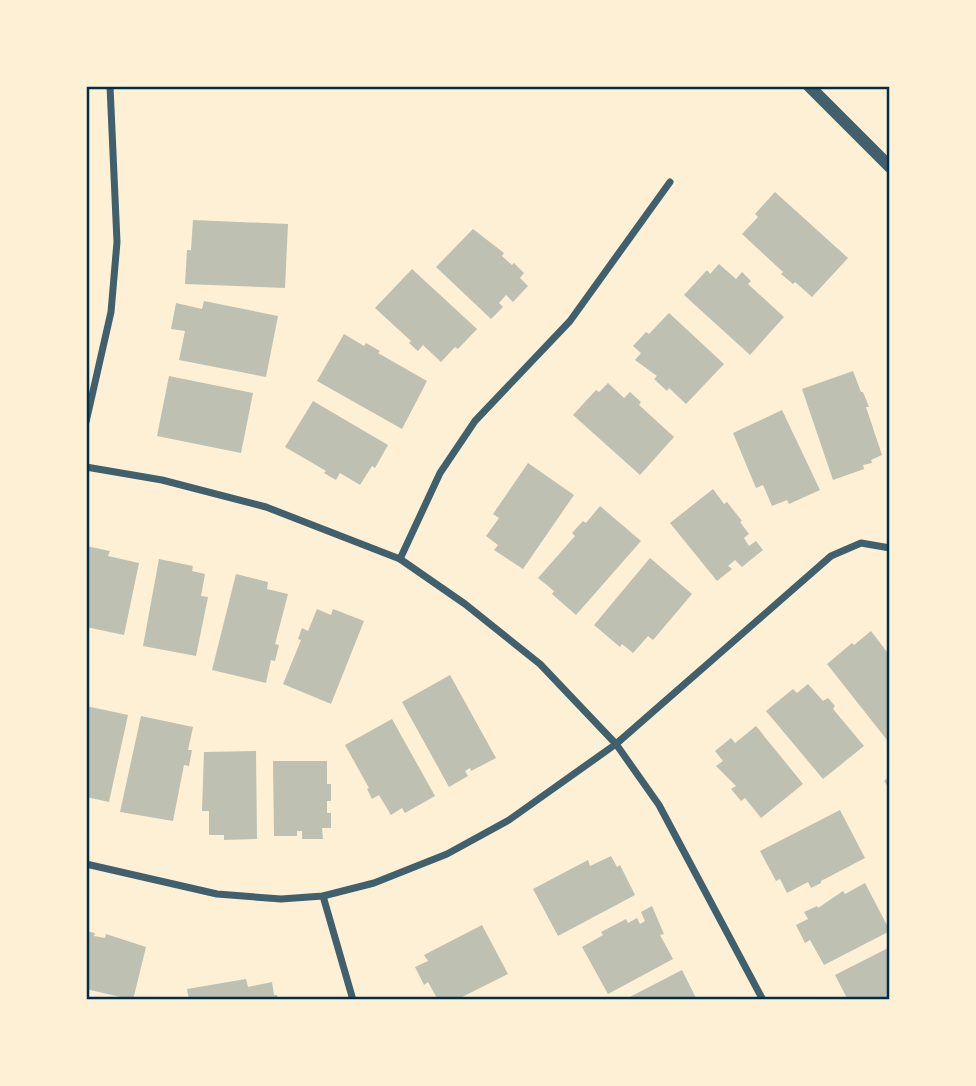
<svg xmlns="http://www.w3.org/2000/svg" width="976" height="1086" font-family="'Titillium Web',sans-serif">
	<rect width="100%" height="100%" fill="#fdf0d5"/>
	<g fill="#bec0b2">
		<path d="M775 192 848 258 812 297 795 282 793 284 781 274 783 272 742 234 758 217 755 214Z"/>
		<path d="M193 220 288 224 285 288 185 284 187 250H191Z"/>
		<path d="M473 229 504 253 502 256 512 265 514 263 524 273 520 278 528 286 513 302 506 295 499 303 503 307 491 319 436 267Z"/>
		<path d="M719 264 736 279 742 272 751 281 748 284 784 317 750 355 684 295 707 270 710 274Z"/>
		<path d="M412 269 477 329 458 349 455 347 441 362 423 345 418 351 409 343 411 341 375 308Z"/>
		<path d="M204 301 278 316 266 377 179 360 185 331 171 329 176 303 202 309Z"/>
		<path d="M669 313 724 364 686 404 669 388 667 391 654 379 657 376 635 360 641 353 633 346 646 332 649 334Z"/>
		<path d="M344 334 364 346 366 343 380 351 378 353 427 381 402 429 317 381Z"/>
		<path d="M853 371 861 392H863L869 407H866L882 455 871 460 872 463 863 465 864 469 833 480 802 389Z"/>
		<path d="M169 376 253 393 241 453 157 436Z"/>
		<path d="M608 383 624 398 630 392 641 402 639 405 674 437 640 475 573 415 596 390 599 392Z"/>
		<path d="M313 401 388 445 375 468 372 466 360 485 340 473 336 480 324 473 326 471 285 447Z"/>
		<path d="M782 410 820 490 789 504 787 500 772 506 763 485 756 488 733 433Z"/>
		<path d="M528 463 574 495 523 569 494 550 498 545 486 536 499 518 493 514Z"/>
		<path d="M713 489 724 504 727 502 742 521 740 522 749 534 744 538 749 546 756 541 763 550 742 567 735 560 728 566 732 569 717 581 670 523Z"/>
		<path d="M600 506 641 541 576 615 552 594 554 591 538 578 575 536 572 533 583 521 586 523Z"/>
		<path d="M86 546 110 551 108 556 139 563 124 635 86 627V568L89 559 86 558Z"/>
		<path d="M650 558 692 594 653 640 648 636 633 653 622 644 620 647 594 625Z"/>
		<path d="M159 559 193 566 192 571 205 574 201 596 208 597 196 656 143 646Z"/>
		<path d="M236 574 268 582 267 589 288 594 275 644 279 645 275 661 271 660 266 683 212 670Z"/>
		<path d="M317 609 331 615 333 609 364 621 331 704 283 684 301 640 298 639 302 628 308 631Z"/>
		<path d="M871 631 890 656V738L887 740 827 664 852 643 854 645Z"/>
		<path d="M450 675 496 758 471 771 470 768 465 771 468 776 449 787 402 702Z"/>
		<path d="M808 684 823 701 828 698 835 706 833 709 864 746 823 779 766 711 793 689 797 693Z"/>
		<path d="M86 706 128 715 109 802 86 797Z"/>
		<path d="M141 716 193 727 188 750H192L189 766 184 765 173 821 120 812Z"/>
		<path d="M392 719 435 796 405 813 402 808 391 815 379 795 372 799 367 789 369 788 345 745Z"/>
		<path d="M756 726 803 784 761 818 745 798 741 801 731 789 736 786 716 766 723 761 715 751 731 738 735 743Z"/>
		<path d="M256 751 257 839 224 840V835H209V811H202L204 752Z"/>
		<path d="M273 761H327V784H331V801H327V813H331V828H322L323 839H302V831H297V836H274Z"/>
		<path d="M890 776V790L884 781Z"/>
		<path d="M840 810 865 858 821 881V883L811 888 808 882 787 893 780 879 776 881 760 851Z"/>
		<path d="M611 856 617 867 620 865 635 895 558 936 533 889 588 860 590 866Z"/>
		<path d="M865 883 890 931 824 965 810 940 805 943 796 925 808 919 804 912 817 906 818 908 843 891 845 894Z"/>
		<path d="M652 906 664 934 660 935 673 959 608 994 582 947 603 935 601 932 626 919 628 923 637 918 640 924 645 921 641 912Z"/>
		<path d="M482 925 508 974 456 1000H438L428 982 424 985 415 967 428 961 424 955Z"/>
		<path d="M86 931 95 933 94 936 105 938 106 934 146 947 133 1000 86 989Z"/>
		<path d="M890 947V1000H848L835 975Z"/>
		<path d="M682 970 697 1000H624Z"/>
		<path d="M246 979 248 987 272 982 274 995H277L278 1000H189L187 989Z"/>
	</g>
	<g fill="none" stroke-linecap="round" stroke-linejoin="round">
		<g stroke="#3f606c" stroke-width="7">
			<path d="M86 422 111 312 117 242 110 86"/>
			<path d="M86 467 162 480 266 507 400 559 465 604 540 664 616 744 659 805 763 1000"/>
			<path d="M400 559 440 473 475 421 570 321 670 182"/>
			<path d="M86 864 217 894 281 899 323 896 374 883 447 854 509 820 616 744 831 556 861 543 890 548"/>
			<path d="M323 896 353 1000"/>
		</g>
		<path stroke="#3f606c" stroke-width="12" d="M809 86 890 167"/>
	</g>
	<rect width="976" height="1086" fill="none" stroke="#fdf0d5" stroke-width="175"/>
	<rect x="88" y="88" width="800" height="910" fill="none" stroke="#003049" stroke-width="2.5"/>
</svg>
